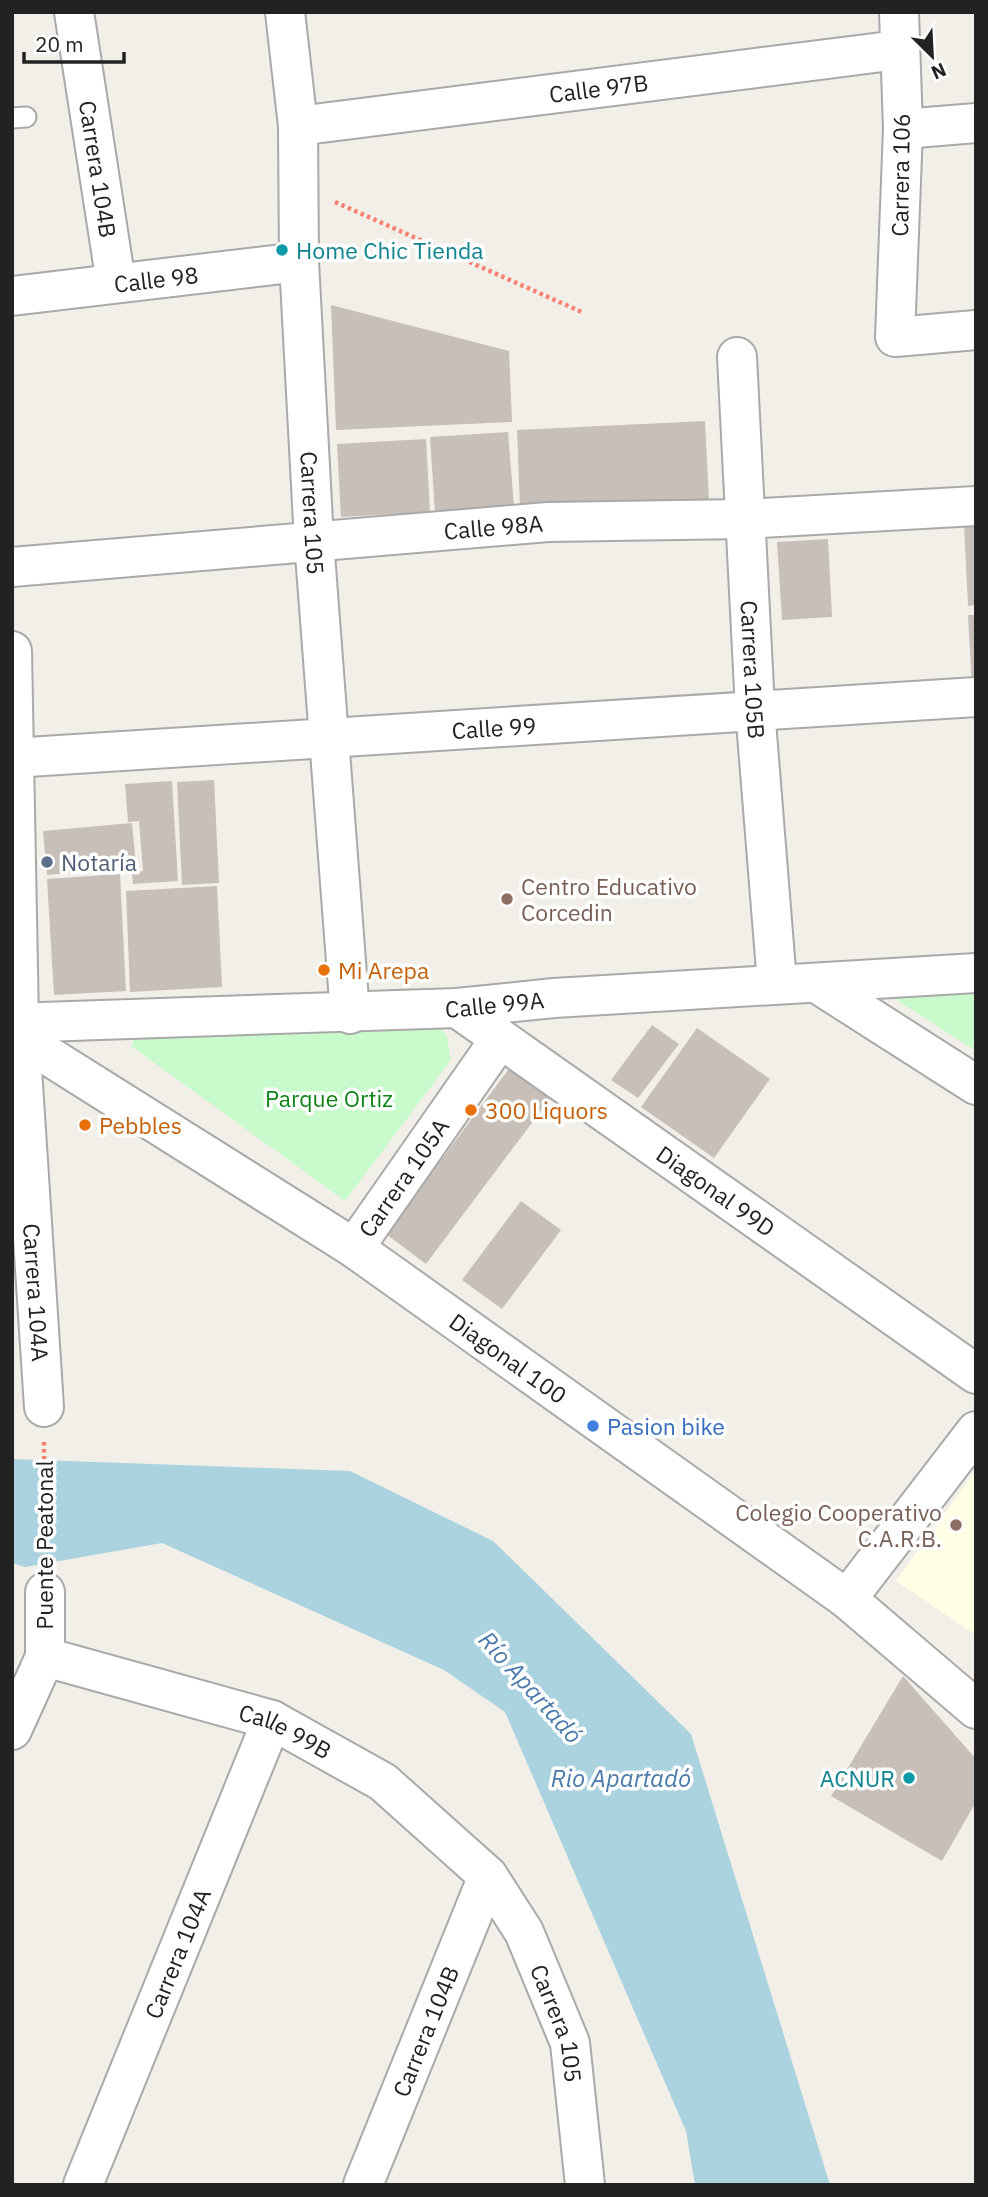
<svg xmlns="http://www.w3.org/2000/svg" width="988" height="2197" font-family="'IBM Plex Sans',sans-serif">
	<rect width="100%" height="100%" fill="#f2efe9"/>
	<path fill="#ffffe5" d="M976 1470V1635L896 1581Z"/>
	<g fill="#c8facc">
		<path d="M976 994V1051L892 997Z"/>
		<path d="M432 1019 447 1036 451 1060 345 1201 131 1046 137 1033Z"/>
	</g>
	<path fill="#aad3df" d="M12 1459 350 1471 493 1541 691 1734 830 2185H695L686 2131 505 1712 444 1670 162 1543 25 1567 12 1563Z"/>
	<g fill="#c7bfb8">
		<path d="M331 305 509 351 512 422 336 430Z"/>
		<path d="M705 421 709 500 520 509 517 430Z"/>
		<path d="M508 432 514 507 435 513 430 437Z"/>
		<path d="M426 439 430 512 341 517 337 444Z"/>
		<path d="M964 525H976V605L968 606Z"/>
		<path d="M828 539 832 617 782 620 777 542Z"/>
		<path d="M968 615H976V687H972Z"/>
		<path d="M214 780 219 883 182 885 177 782Z"/>
		<path d="M172 781 178 881 133 884 132 872 143 871 139 821 128 822 125 784Z"/>
		<path d="M132 823 136 866 47 875 43 831Z"/>
		<path d="M120 874 126 991 54 995 47 879Z"/>
		<path d="M217 886 222 987 130 992 126 891Z"/>
		<path d="M652 1025 679 1044 638 1098 611 1080Z"/>
		<path d="M697 1028 770 1079 714 1158 641 1107Z"/>
		<path d="M511 1066 552 1096 426 1264 386 1234Z"/>
		<path d="M521 1201 561 1230 502 1309 462 1280Z"/>
		<path d="M903 1676 976 1759V1802L942 1861 831 1796Z"/>
	</g>
	<g fill="none" stroke-linecap="round" stroke-linejoin="round">
		<g stroke="#a9a9a9" stroke-width="23">
			<path id="lane" d="M12 118 26 117"/>
		</g>
		<g stroke="#a9a9a9" stroke-width="42">
			<g id="street">
				<path id="s1" d="M74 12 116 283"/>
				<path id="s2" d="M285 12 298 126 299 262 314 541 350 1014"/>
				<path d="M899 12 903 129 895 337 976 330"/>
				<path id="s3" d="M298 126 898 50"/>
				<path d="M903 129 976 123"/>
				<path id="s4" d="M12 296 299 262"/>
				<path id="s5" d="M737 357 755 709 777 983"/>
				<path id="s6" d="M12 567 548 522 743 519 976 506"/>
				<path id="s7" d="M12 651 19 1023 44 1407"/>
				<path id="s8" d="M12 758 976 697"/>
				<path d="M818 984 976 1085"/>
				<path id="s9" d="M457 1008 976 1374"/>
				<path id="s10" d="M12 1023 457 1008 554 998 976 973"/>
				<path id="s11" d="M20 1038 354 1248 847 1599 976 1709"/>
				<path id="s12" d="M354 1248 500 1039"/>
				<path d="M847 1599 976 1431"/>
				<path id="s13" d="M45 1657 272 1720 383 1782 488 1876 524 1932 570 2043 585 2185"/>
				<path d="M12 1730 45 1657V1592"/>
				<path id="s14" d="M83 2185 272 1720"/>
				<path id="s15" d="M363 2185 488 1876"/>
			</g>
		</g>
		<g stroke="#fa8072" stroke-width="4.5" stroke-dasharray="3.5 3.5" stroke-linecap="butt">
			<path d="M335 202 584 313"/>
			<path d="M44 1442 45 1556"/>
		</g>
		<use href="#lane" stroke="#fff" stroke-width="19"/>
		<use href="#street" stroke="#fff" stroke-width="38"/>
	</g>
	<g fill="#0f9aa8" stroke="#fff" stroke-width="2.5">
		<circle cx="282" cy="250" r="7"/>
		<circle cx="909" cy="1778" r="7"/>
	</g>
	<circle fill="#5c6f8a" stroke="#fff" stroke-width="2.5" cx="47" cy="862" r="7"/>
	<g fill="#8d6e63" stroke="#fff" stroke-width="2.5">
		<circle cx="507" cy="899" r="7"/>
		<circle cx="956" cy="1525" r="7"/>
	</g>
	<g fill="#e8710a" stroke="#fff" stroke-width="2.5">
		<circle cx="324" cy="970" r="7"/>
		<circle cx="471" cy="1110" r="7"/>
		<circle cx="85" cy="1125" r="7"/>
	</g>
	<circle fill="#3f7fe0" stroke="#fff" stroke-width="2.5" cx="593" cy="1426" r="7"/>
	<g text-anchor="middle" dominant-baseline="central" stroke-width="7" stroke-linejoin="round" paint-order="stroke">
		<g font-size="23" fill="#222" stroke="#fff">
			<text stroke="none"><textPath href="#s3" startOffset="303">Calle 97B</textPath></text>
			<text stroke="none"><textPath href="#s1" startOffset="159">Carrera 104B</textPath></text>
			<text transform="translate(900 175) rotate(-89)">Carrera 106</text>
			<text stroke="none"><textPath href="#s4" startOffset="145">Calle 98</textPath></text>
			<text stroke="none"><textPath href="#s2" startOffset="502">Carrera 105</textPath></text>
			<text stroke="none"><textPath href="#s6" startOffset="483">Calle 98A</textPath></text>
			<text stroke="none"><textPath href="#s5" startOffset="313">Carrera 105B</textPath></text>
			<text stroke="none"><textPath href="#s8" startOffset="483">Calle 99</textPath></text>
			<text stroke="none"><textPath href="#s10" startOffset="483">Calle 99A</textPath></text>
			<text stroke="none"><textPath href="#s12" startOffset="86">Carrera 105A</textPath></text>
			<text stroke="none"><textPath href="#s9" startOffset="317">Diagonal 99D</textPath></text>
			<text stroke="none"><textPath href="#s7" startOffset="642">Carrera 104A</textPath></text>
			<text stroke="none"><textPath href="#s11" startOffset="584">Diagonal 100</textPath></text>
			<text transform="translate(44 1545) rotate(-90)">Puente Peatonal</text>
			<text stroke="none"><textPath href="#s13" startOffset="252">Calle 99B</textPath></text>
			<text stroke="none"><textPath href="#s14" startOffset="250">Carrera 104A</textPath></text>
			<text stroke="none"><textPath href="#s13" startOffset="668">Carrera 105</textPath></text>
			<text stroke="none"><textPath href="#s15" startOffset="166">Carrera 104B</textPath></text>
		</g>
		<g font-size="23" fill="#0d838f" stroke="#fff" text-anchor="start">
			<text x="296" y="250">Home Chic Tienda</text>
			<text x="895" y="1778" text-anchor="end">ACNUR</text>
		</g>
		<g font-size="23" fill="#4e5e75" stroke="#fff" text-anchor="start">
			<text x="61" y="862">Notaría</text>
		</g>
		<g font-size="23" fill="#785e54" stroke="#fff" text-anchor="start">
			<text x="521" y="886">Centro Educativo<tspan x="521" dy="26">Corcedin</tspan></text>
			<text x="942" y="1512" text-anchor="end">Colegio Cooperativo<tspan x="942" dy="26">C.A.R.B.</tspan></text>
		</g>
		<g font-size="23" fill="#c56008" stroke="#fff" text-anchor="start">
			<text x="338" y="970">Mi Arepa</text>
			<text x="485" y="1110">300 Liquors</text>
			<text x="99" y="1125">Pebbles</text>
		</g>
		<g font-size="23" fill="#0c8416" stroke="#fff">
			<text x="329" y="1098">Parque Ortiz</text>
		</g>
		<g font-size="23" fill="#366cbe" stroke="#fff" text-anchor="start">
			<text x="607" y="1426">Pasion bike</text>
		</g>
		<g font-size="24" font-style="italic" fill="#4a7aab" stroke="#fff">
			<text transform="translate(531 1687) rotate(48)">Río Apartadó</text>
			<text x="621" y="1778">Rio Apartadó</text>
		</g>
	</g>
	<rect width="988" height="2197" fill="none" stroke="#222222" stroke-width="28"/>
	<g transform="translate(932 56) rotate(156)" stroke="#ffffff" stroke-width="5" paint-order="stroke">
	<path d="M0-5L12 26L0 18L-12 26Z" fill="#222222"/>
	<text y="-10" font-size="19" font-weight="bold" text-anchor="middle" fill="#222222">N</text>
	</g>
	<path d="M24 52v10h100v-10" fill="none" stroke="#222222" stroke-width="3.5"/>
	<text x="35" y="52" font-size="21" fill="#222222" stroke="#ffffff" stroke-width="5" paint-order="stroke">20 m</text>
</svg>
